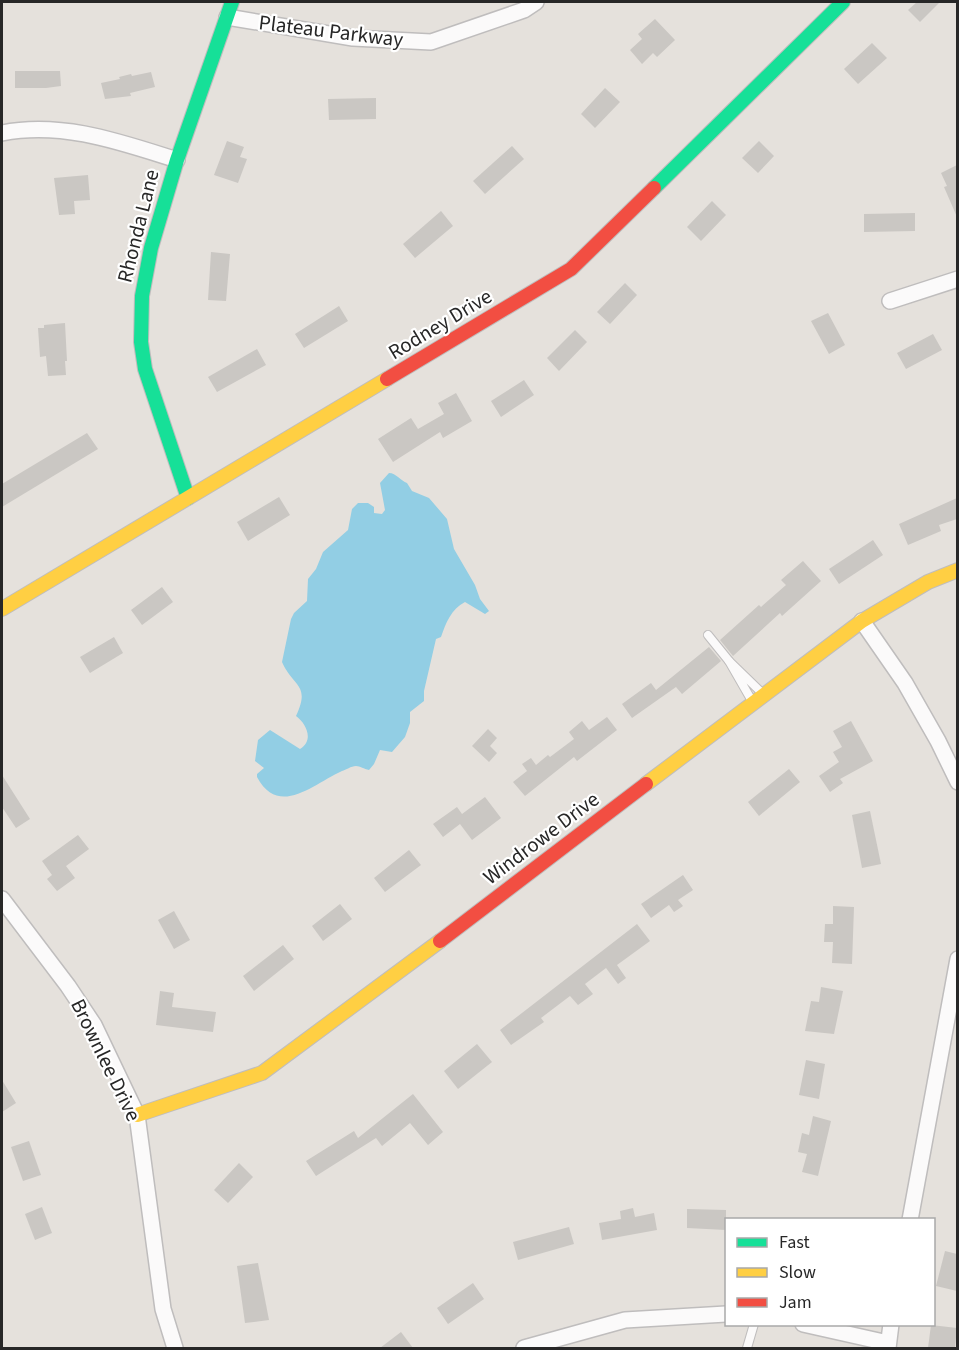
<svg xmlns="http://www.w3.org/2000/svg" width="959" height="1350" font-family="'Source Sans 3',sans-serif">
	<rect width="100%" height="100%" fill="#e5e1dc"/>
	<path fill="#92cee4" d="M389 473C396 473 401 481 407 483L412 491 429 498 447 519 454 549 475 585 480 599 489 611 485 614 465 602C451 609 446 623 441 637L436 639 424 691V701L410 712V723L405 737 392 752 380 750 374 764 369 770C364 769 360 766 356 766 351 766 346 770 342 771 313 784 279 818 257 777V774L264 768 255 761 258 740 270 730 300 749C314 741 307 724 296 716 311 684 293 687 282 662L291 619 294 613 307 601 308 579 316 569 323 552 348 530 352 509 358 503H368L374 507V513L382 514 385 510 380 483Z"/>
	<g fill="#cac7c3">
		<path d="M917 2H940L920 22 908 10Z"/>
		<path d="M655 19 675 40 657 57 653 53 642 64 630 50 642 39 638 34Z"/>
		<path d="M872 43 887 58 858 84 844 69Z"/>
		<path d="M15 71H60L61 86 46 88H15Z"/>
		<path d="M151 72 155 87 130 93 131 96 105 99 101 83 120 79 119 77 131 74 132 76Z"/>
		<path d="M605 88 620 102 595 128 581 114Z"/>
		<path d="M376 98V119L329 120 328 99Z"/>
		<path d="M227 141 244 147 240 157 247 159 238 183 214 175Z"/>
		<path d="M759 141 774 156 758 173 742 158Z"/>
		<path d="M512 146 524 159 485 194 473 181Z"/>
		<path d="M957 165V217L944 187 947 186 941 173Z"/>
		<path d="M88 175 90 200 74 201 75 214 59 215 54 178Z"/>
		<path d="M712 201 726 215 701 241 687 227Z"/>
		<path d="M441 211 453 226 415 258 403 244Z"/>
		<path d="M915 213V231L864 232V214Z"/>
		<path d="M211 252 230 254 226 301 208 300Z"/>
		<path d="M625 283 637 295 610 324 597 312Z"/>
		<path d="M339 306 348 321 304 348 295 334Z"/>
		<path d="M828 313 845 345 829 354 811 321Z"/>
		<path d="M65 323 67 361H65L66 375 48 376 46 356 40 357 38 328H44V325Z"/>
		<path d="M575 330 587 342 559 371 547 358Z"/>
		<path d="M933 334 942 350 906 369 897 353Z"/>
		<path d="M257 349 266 365 217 392 208 377Z"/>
		<path d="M524 380 534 395 501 417 491 401Z"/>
		<path d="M456 393 472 421 443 438 440 432 393 462 378 439 411 418 418 429 444 414 438 403Z"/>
		<path d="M87 433 98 449 2 507V484Z"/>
		<path d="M279 497 290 515 248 541 237 522Z"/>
		<path d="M957 498V519L939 525 941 531 908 545 899 524Z"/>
		<path d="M873 540 883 555 839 584 829 569Z"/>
		<path d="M803 561 821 581 782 616 780 613 733 656 720 640 759 605 761 607 786 585 781 580Z"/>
		<path d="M162 587 173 602 142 625 131 610Z"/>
		<path d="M114 637 123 653 90 673 80 657Z"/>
		<path d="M709 647 721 661 682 694 676 687 632 718 622 704 651 683 656 690Z"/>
		<path d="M607 717 617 730 577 761 574 757 525 796 513 782 527 771 522 764 531 758 536 765 548 755 550 757 574 739 569 732 582 721 589 730Z"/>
		<path d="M851 721 873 761 840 779 843 783 830 792 819 776 839 762 833 752 842 747 833 731Z"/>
		<path d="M488 729 497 738 490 746 497 753 489 762 472 746Z"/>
		<path d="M789 769 800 782 759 816 748 802Z"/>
		<path d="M2 775 30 819 16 828 2 807Z"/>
		<path d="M485 797 501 818 472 840 460 824 443 837 433 824 457 807 462 814Z"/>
		<path d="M870 811 881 864 862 868 852 815Z"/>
		<path d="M78 835 89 849 66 866 75 878 57 891 47 879 52 875 42 861Z"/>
		<path d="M409 850 421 865 385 892 374 878Z"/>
		<path d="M683 875 693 890 678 900 683 906 674 912 669 905 651 918 641 904Z"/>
		<path d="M340 904 352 919 323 941 312 926Z"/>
		<path d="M833 906 854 907 852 964 832 963 833 942H824L825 924H833Z"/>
		<path d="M174 911 190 940 174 949 158 920Z"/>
		<path d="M637 924 650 941 617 965 626 978 618 984 606 968 585 984 593 994 578 1005 570 996 541 1018 544 1022 511 1045 500 1030Z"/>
		<path d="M283 945 294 959 254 991 243 976Z"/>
		<path d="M821 987 843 991 834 1034 805 1031 811 1001 819 1002Z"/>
		<path d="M160 991 174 993 172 1007 216 1012 213 1032 156 1025Z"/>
		<path d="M477 1044 492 1062 458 1089 444 1071Z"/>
		<path d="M806 1060 825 1064 819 1099 799 1095Z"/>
		<path d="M2 1080 16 1103 2 1112Z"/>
		<path d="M413 1094 443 1132 428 1145 410 1123 382 1146 376 1138 316 1176 306 1161 354 1131 358 1138Z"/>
		<path d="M813 1116 831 1121 818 1176 802 1172 807 1154 798 1152 802 1133 809 1135Z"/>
		<path d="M29 1141 41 1175 23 1181 11 1147Z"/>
		<path d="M239 1163 253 1177 228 1203 214 1190Z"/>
		<path d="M42 1207 52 1233 35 1240 25 1214Z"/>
		<path d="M633 1208 635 1217 654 1213 657 1230 602 1240 599 1223 621 1219 620 1211Z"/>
		<path d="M687 1209 726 1210V1230L687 1228Z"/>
		<path d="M569 1227 574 1244 518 1260 513 1242Z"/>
		<path d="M945 1251 957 1254V1291L936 1286Z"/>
		<path d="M258 1263 269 1320 245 1323 237 1266Z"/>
		<path d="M473 1283 484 1299 448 1324 437 1308Z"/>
		<path d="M931 1325 957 1328 955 1348H928Z"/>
		<path d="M401 1332 413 1348H380Z"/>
	</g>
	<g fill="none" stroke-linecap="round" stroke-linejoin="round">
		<g stroke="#bfbdbd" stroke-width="10">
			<g id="lane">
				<path d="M708 635 729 661"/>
				<path d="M752 701 729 661 763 694"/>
				<path d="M747 1348 754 1324"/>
			</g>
		</g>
		<g stroke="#bfbdbd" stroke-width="18">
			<g id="street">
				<path d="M227 17 353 38 431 42 524 10 536 2"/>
				<path d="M2 133C62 121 120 142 177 160"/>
				<path d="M890 301 958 279"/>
				<path d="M862 621 905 683 938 741 958 782"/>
				<path d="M2 899 68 986 94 1025 137 1115 163 1309 175 1348"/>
				<path d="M910 1220 958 959"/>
				<path d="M803 1324 888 1343"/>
				<path d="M524 1348 625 1320 726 1314"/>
				<path d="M888 1348 891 1324"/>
			</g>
		</g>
		<g stroke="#bfbdbd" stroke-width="16">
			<g id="fast">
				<path d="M654 188 843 2"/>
				<path d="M188 498 145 369 141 342 142 296 151 248 177 160 232 2"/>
			</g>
		</g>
		<g stroke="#bfbdbd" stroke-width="16">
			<g id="slow">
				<path d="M2 609 387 379"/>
				<path d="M646 784 862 621 928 582 958 570"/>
				<path d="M137 1115 262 1073 440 941"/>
			</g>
		</g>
		<g stroke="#bfbdbd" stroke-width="16">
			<g id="jam">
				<path d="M387 379 571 269 654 188"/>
				<path d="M440 941 646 784"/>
			</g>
		</g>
		<use href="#lane" stroke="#fbfafa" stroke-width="8"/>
		<use href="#street" stroke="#fbfafa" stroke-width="15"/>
		<use href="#fast" stroke="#16e098" stroke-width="14"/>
		<use href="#slow" stroke="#ffcf43" stroke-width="14"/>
		<use href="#jam" stroke="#f24e42" stroke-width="14"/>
	</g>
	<g text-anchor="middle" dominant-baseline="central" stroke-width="4.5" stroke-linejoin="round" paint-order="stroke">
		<g font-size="21" fill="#272727" stroke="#fff">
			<text transform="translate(331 31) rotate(7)">Plateau Parkway</text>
			<text transform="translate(138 226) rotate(-76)">Rhonda Lane</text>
			<text transform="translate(440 324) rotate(-31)">Rodney Drive</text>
			<text transform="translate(541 838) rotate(-37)">Windrowe Drive</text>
			<text transform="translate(106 1060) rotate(64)">Brownlee Drive</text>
		</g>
	</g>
	<rect width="959" height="1350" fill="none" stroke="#272727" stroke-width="6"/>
	<rect x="725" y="1218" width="210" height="108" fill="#ffffff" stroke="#a9a9a9" stroke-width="1.5"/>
	<rect x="737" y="1238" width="30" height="9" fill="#16e098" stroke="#a9a9a9" stroke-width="1.5"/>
	<text x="779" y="1248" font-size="18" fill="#272727">Fast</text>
	<rect x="737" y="1268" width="30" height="9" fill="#ffcf43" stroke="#a9a9a9" stroke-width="1.5"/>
	<text x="779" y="1278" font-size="18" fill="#272727">Slow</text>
	<rect x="737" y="1298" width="30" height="9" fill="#f24e42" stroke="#a9a9a9" stroke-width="1.5"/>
	<text x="779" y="1308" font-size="18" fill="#272727">Jam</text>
</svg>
